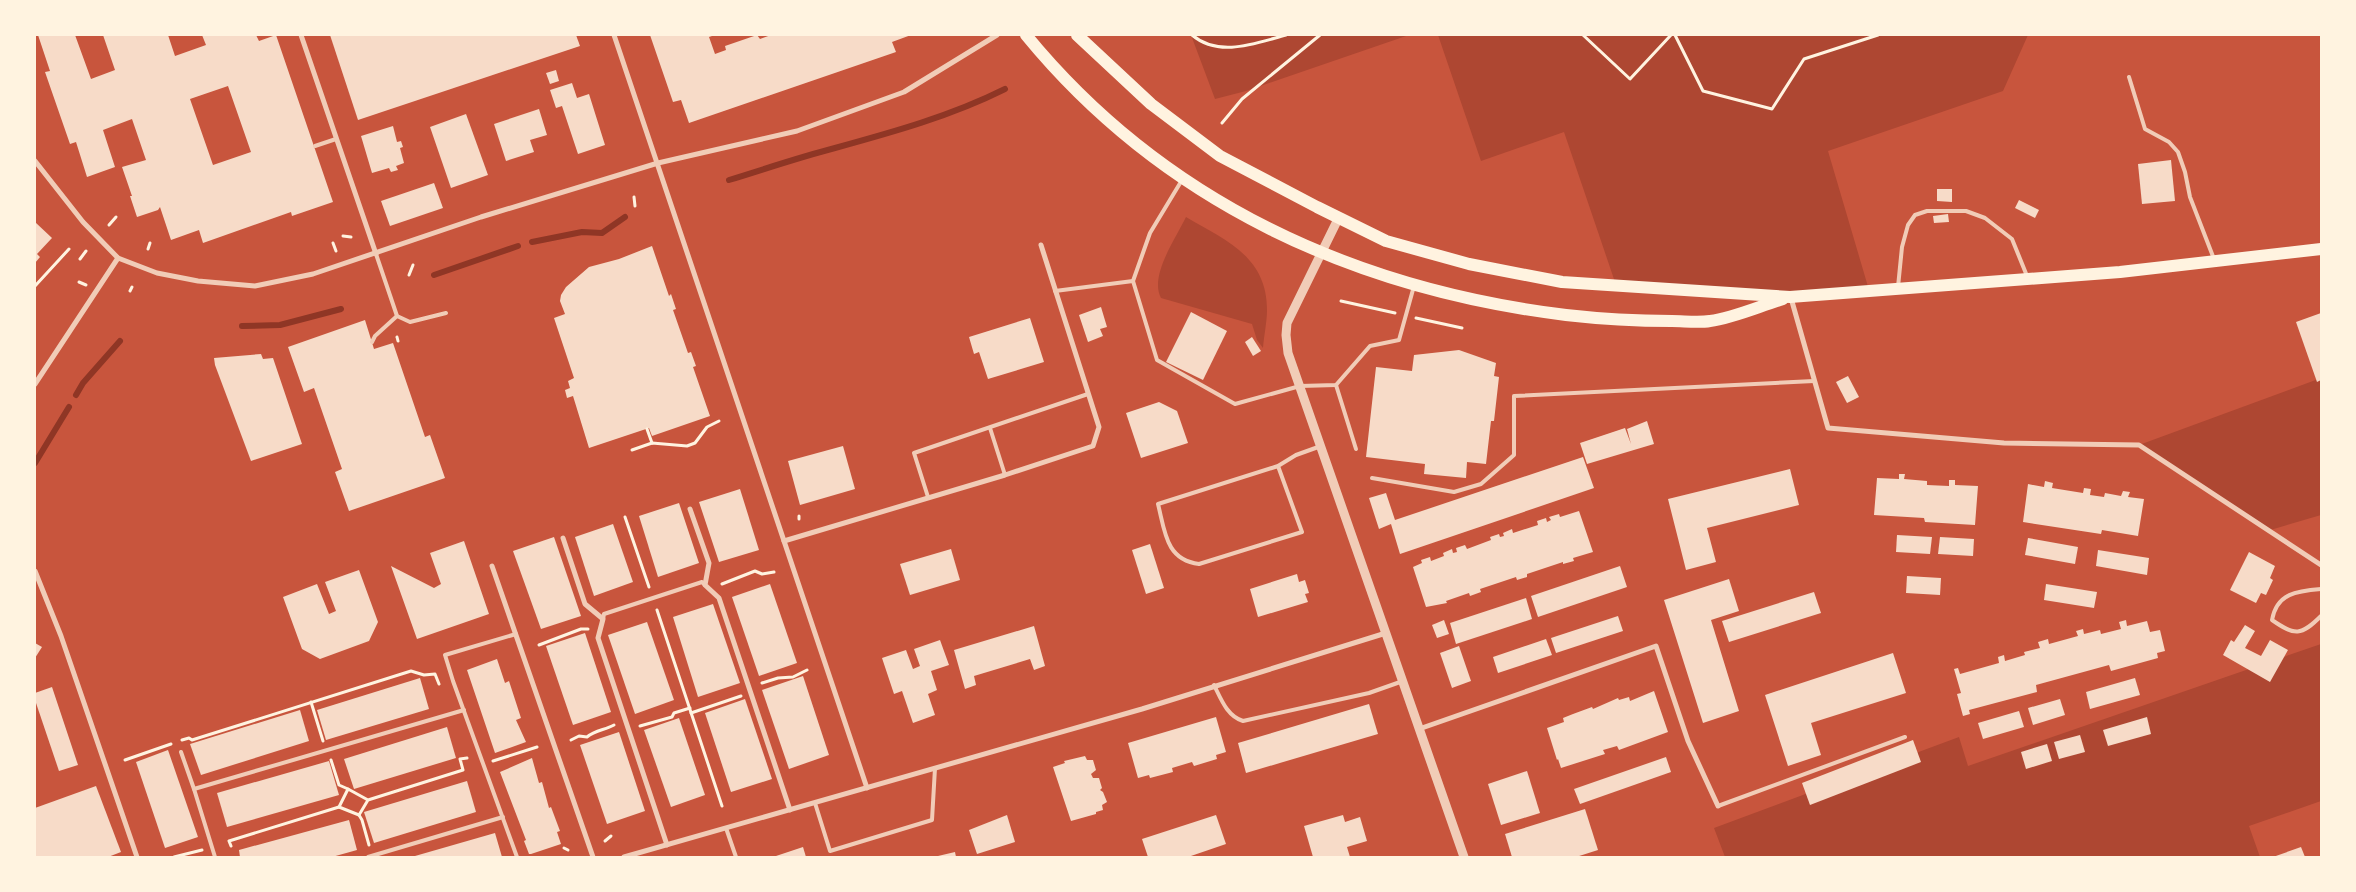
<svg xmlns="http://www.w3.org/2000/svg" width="2356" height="892" font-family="Arial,sans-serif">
	<rect width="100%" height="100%" fill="#c8553d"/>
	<g fill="#ae4732">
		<path d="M1191 35H1409L1246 91 1215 99Z"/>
		<path d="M1438 35H2028L2003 91 1828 151 1869 290 1790 297 1616 285 1564 132 1481 161Z"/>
		<path d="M1186 217C1225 240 1267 256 1267 310 1267 322 1264 335 1263 348L1257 340 1252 324 1161 298C1149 276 1176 238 1186 217Z"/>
		<path d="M2321 378V515L2267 531 2139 445Z"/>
		<path d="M2321 644V801L2249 826 2260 857H1725L1714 828 1959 737 1968 766Z"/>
	</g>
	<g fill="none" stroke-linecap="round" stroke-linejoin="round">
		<g stroke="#8f3625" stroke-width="6">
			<path d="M729 180C765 169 800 157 835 148 893 132 951 116 1005 89"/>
			<path d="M532 242 582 232 602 233 625 217"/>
			<path d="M434 275 518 246"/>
			<path d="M242 326 280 325 341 309"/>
			<path d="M76 395 83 383 120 341"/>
			<path d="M35 463 69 407"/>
		</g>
	</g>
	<g fill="#f7dbc8" fill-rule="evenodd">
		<path d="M38 35H75L91 79 115 70 103 35H168L175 56 206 45 202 35H256L259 41 276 35 333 202 292 216 291 212 203 243 199 230 171 240 160 207 158 210 137 217 130 196H132L122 167 146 160 132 119 103 130 115 167 87 177 76 142 70 144 45 72 50 71ZM228 86 251 152 213 165 190 99Z"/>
		<path d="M330 35H576L580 46 358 120Z"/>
		<path d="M650 35H715L709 37 715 54 726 50 725 46 757 35 760 39 771 35H911L892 42 896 52 689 123 681 100 673 102Z"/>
		<path d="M556 70 559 81 550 84 546 73Z"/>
		<path d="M572 83 577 98 589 94 605 145 578 154 562 106 556 108 550 90Z"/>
		<path d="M539 109 547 135 530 140 534 152 506 161 494 124Z"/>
		<path d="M466 114 488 175 451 188 430 127Z"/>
		<path d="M393 126 397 142 401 141 403 147 400 148 404 163 396 166 398 170 391 172 389 168 372 173 361 136Z"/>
		<path d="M2171 160 2175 201 2142 204 2138 164Z"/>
		<path d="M434 183 443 208 390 226 381 201Z"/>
		<path d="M1937 189H1952V202L1937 201Z"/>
		<path d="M2019 200 2039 210 2035 218 2015 208Z"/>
		<path d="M1948 214 1949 222 1934 223 1933 216Z"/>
		<path d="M35 222 52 238 37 254 40 257 35 263Z"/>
		<path d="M652 246 669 296 671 294 676 309 673 310 688 353 691 352 696 366 693 367 710 416 652 436 649 428 589 448 573 396 567 398 565 390 570 388 568 381 574 378 554 318 565 314 560 301 561 295 566 287 589 267 619 259Z"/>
		<path d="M1101 307 1107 327 1100 329 1103 336 1088 342 1079 315Z"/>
		<path d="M1191 312 1227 331 1203 380 1166 362Z"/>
		<path d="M2321 313V380L2317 382 2296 322Z"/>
		<path d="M1030 318 1044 362 988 379 979 352 974 354 969 337Z"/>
		<path d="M365 320 374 349 393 343 425 437 430 435 445 478 349 511 335 472 342 469 314 388 304 392 288 347Z"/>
		<path d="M1252 337 1261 351 1253 356 1245 342Z"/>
		<path d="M1459 350 1496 363 1494 376 1499 377 1494 421H1491L1486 464 1467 462 1466 478 1424 474 1425 464 1366 457 1376 367 1412 371 1414 355Z"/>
		<path d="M261 354 263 359 273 358 302 444 251 461 215 365 214 358Z"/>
		<path d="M1848 376 1859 397 1847 403 1836 382Z"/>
		<path d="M1159 402 1177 411 1188 443 1141 458 1126 413Z"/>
		<path d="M1647 421 1654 444 1587 464 1580 443 1625 428 1631 444 1627 429Z"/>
		<path d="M843 446 855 489 800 505 788 461Z"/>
		<path d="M1583 457 1594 488 1400 554 1391 524 1379 529 1369 498 1386 493 1395 520Z"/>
		<path d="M1790 469 1799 505 1707 528 1716 562 1686 570 1668 499Z"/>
		<path d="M1899 474H1905L1904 479 1927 481V485L1949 486V480H1955V485L1978 486 1975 525 1925 522 1924 518 1874 515 1877 478 1899 479Z"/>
		<path d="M2045 481 2053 483 2052 488 2083 493 2084 488 2091 489 2090 495 2104 497 2105 493 2121 496 2123 491 2130 492 2128 497 2144 499 2138 536 2102 530 2101 534 2023 522 2028 484 2044 487Z"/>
		<path d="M740 489 759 550 719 562 699 502Z"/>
		<path d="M679 503 699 563 658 577 639 516Z"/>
		<path d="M1579 511 1593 552 1573 558 1574 561 1563 564V562L1527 574V577L1517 580 1516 577 1480 589 1481 592 1470 596 1469 593 1446 601 1447 603 1426 607 1413 567 1422 563 1421 560 1430 557 1431 561 1444 556 1443 553 1452 549 1453 553 1457 552 1456 548 1465 545 1467 549 1491 540 1490 537 1499 534 1500 537 1504 536 1503 533 1512 529 1513 533 1538 525 1537 521 1546 518 1547 522 1551 520 1549 517 1559 514 1560 517Z"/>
		<path d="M613 524 633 582 594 596 575 537Z"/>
		<path d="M1897 535 1932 537 1930 554 1896 552Z"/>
		<path d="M554 537 581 616 541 629 513 551Z"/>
		<path d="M1940 537 1974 539 1973 556 1938 554Z"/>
		<path d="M2028 538 2078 547 2075 564 2025 555Z"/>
		<path d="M464 541 489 614 417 639 391 566 434 588 441 584 430 553Z"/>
		<path d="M1150 544 1164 588 1146 594 1132 550Z"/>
		<path d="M951 549 960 580 910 595 900 564Z"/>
		<path d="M2098 550 2149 558 2147 575 2096 566Z"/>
		<path d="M2249 552 2275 566 2270 578 2273 580 2266 595 2261 593 2256 603 2230 590Z"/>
		<path d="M1620 566 1627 587 1538 617 1531 596Z"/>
		<path d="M359 570 378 622 369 641 320 659 302 649 283 597 317 584 329 614 336 611 325 582Z"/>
		<path d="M1297 574 1299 582 1305 580 1309 593 1305 594 1308 602 1258 617 1250 589Z"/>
		<path d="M1907 576 1941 578 1940 595 1906 593Z"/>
		<path d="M1729 579 1739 611 1711 620 1739 711 1703 723 1664 600Z"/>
		<path d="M770 584 797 663 759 676 732 597Z"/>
		<path d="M2046 584 2097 592 2094 608 2044 600Z"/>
		<path d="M1814 592 1821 613 1729 642 1722 621Z"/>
		<path d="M1526 598 1532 619 1456 644 1450 623Z"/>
		<path d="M713 604 740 683 698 697 673 617Z"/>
		<path d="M1618 616 1623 631 1556 653 1551 638Z"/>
		<path d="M1444 620 1449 634 1437 638 1432 625Z"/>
		<path d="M2126 620 2127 626 2147 621 2150 632 2160 630 2165 651 2157 653 2158 658 2111 671 2109 665 2036 685 2037 692 1969 710 1970 714 1963 716 1957 694 1961 693 1954 669 1958 668 1960 674 1999 663 1998 657 2004 655 2005 661 2025 655 2024 652 2040 648 2038 642 2048 639 2049 644 2078 636 2076 631 2083 629 2084 634 2100 630 2101 634 2121 629 2119 622Z"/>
		<path d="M647 622 674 700 635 714 608 635Z"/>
		<path d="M2245 625 2255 631 2245 648 2261 656 2270 640 2288 650 2270 682 2223 655 2231 640 2234 642Z"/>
		<path d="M1034 626 1045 666 1034 670 1030 659 974 676 976 685 965 689 954 650Z"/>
		<path d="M585 633 611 712 573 725 546 646Z"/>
		<path d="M1546 639 1552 655 1498 673 1493 657Z"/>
		<path d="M940 640 949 665 931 671 937 690 928 694 935 715 913 723 902 691 894 694 882 658 906 650 913 669 920 666 914 649Z"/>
		<path d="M35 643 42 647 35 658Z"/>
		<path d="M1459 646 1471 681 1452 688 1440 653Z"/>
		<path d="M1893 653 1906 693 1811 723 1821 755 1788 766 1765 695Z"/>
		<path d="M497 659 505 683 509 681 521 718 516 720 526 742 495 753 467 670Z"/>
		<path d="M803 676 829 755 789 769 762 690Z"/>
		<path d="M420 678 429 709 326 740 317 710Z"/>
		<path d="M2135 678 2140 695 2090 709 2086 692Z"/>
		<path d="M52 687 78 765 59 771 35 700V693Z"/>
		<path d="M1654 691 1668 732 1619 750 1617 746 1603 750 1605 754 1561 768 1558 759 1557 760 1547 728 1564 722 1563 718 1573 714 1592 707 1593 709 1618 698 1619 700 1629 697 1630 701Z"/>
		<path d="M745 699 772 779 731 792 705 713Z"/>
		<path d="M2060 699 2065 715 2033 725 2028 708Z"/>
		<path d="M1369 704 1378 734 1246 773 1238 743Z"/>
		<path d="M300 710 309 741 201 775 190 744Z"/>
		<path d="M2019 711 2024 727 1983 739 1978 723Z"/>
		<path d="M1216 717 1226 752 1216 755 1217 759 1194 766 1192 762 1172 768 1173 772 1150 778 1149 775 1138 778 1128 743Z"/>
		<path d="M2147 717 2151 734 2108 746 2103 730Z"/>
		<path d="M679 718 705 795 671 807 644 730Z"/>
		<path d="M447 727 456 758 354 789 344 759Z"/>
		<path d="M619 732 645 811 607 824 580 745Z"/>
		<path d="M2080 735 2085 752 2059 759 2054 742Z"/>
		<path d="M1913 740 1921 762 1810 805 1802 783Z"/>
		<path d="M2047 744 2052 761 2026 769 2021 752Z"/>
		<path d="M168 750 198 837 165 848 136 762Z"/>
		<path d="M1085 756 1087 760H1093L1096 770 1091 774 1093 778H1099L1102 788 1100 790 1103 792 1107 802 1102 805 1103 810 1096 812V814L1071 821 1053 767 1065 763 1064 761Z"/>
		<path d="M1666 757 1671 772 1580 804 1574 789Z"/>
		<path d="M532 758 539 783 542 782 549 808 551 807 560 831 557 832 561 844 531 854H529L524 841 526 840 500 772Z"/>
		<path d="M329 761 339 795 227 827 217 793Z"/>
		<path d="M1527 771 1540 813 1501 825 1488 784Z"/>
		<path d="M467 781 476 812 374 843 364 812Z"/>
		<path d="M96 786 121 852 108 857H35V808Z"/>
		<path d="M1585 809 1598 850 1576 857H1512L1505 834Z"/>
		<path d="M1007 815 1015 842 977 854 969 830Z"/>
		<path d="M1216 815 1226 844 1188 857H1148L1142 839Z"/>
		<path d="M1343 815 1345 822 1360 817 1367 841 1347 847 1350 857H1313L1304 826Z"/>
		<path d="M349 820 357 850 332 857H240L239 850Z"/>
		<path d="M495 833 502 857H415V856Z"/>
		<path d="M803 847 806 857H773Z"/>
		<path d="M2301 847 2305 857H2273Z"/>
		<path d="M955 852 956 857H938V856Z"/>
	</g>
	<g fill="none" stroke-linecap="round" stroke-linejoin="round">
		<g stroke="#fff3e0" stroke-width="3">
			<path d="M1192 35C1219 58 1256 43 1286 35"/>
			<path d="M1583 35 1630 79 1671 35"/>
			<path d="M1675 35 1703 91 1772 109 1804 59 1878 35"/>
			<path d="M1222 123 1242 99 1320 35"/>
			<path d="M634 197 635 206"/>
			<path d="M109 225 116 217"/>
			<path d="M343 236 351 237"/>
			<path d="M333 243 336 251"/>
			<path d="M148 249 150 243"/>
			<path d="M80 259 86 251"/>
			<path d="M409 275 413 265"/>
			<path d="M79 282 86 285"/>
			<path d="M35 286 69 249"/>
			<path d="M130 291 132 287"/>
			<path d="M1341 301 1395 313"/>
			<path d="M1416 318 1462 328"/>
			<path d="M397 337 398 341"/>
			<path d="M647 429 652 443"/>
			<path d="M632 450 652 443 687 446 695 443 707 427 719 421"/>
			<path d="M799 516V519"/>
			<path d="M625 517 649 587"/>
			<path d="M722 584 755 571 762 574 774 572"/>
			<path d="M657 610 722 806"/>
			<path d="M539 645 581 629H588"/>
			<path d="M762 683 778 678 793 677 807 670"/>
			<path d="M311 702 323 741"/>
			<path d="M691 713 741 696"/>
			<path d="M640 726 672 717 674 713 690 708"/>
			<path d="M182 740 189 738 192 740 411 671 424 675 435 674 439 684"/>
			<path d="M571 740 579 736 587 737C595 730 605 730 614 725"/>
			<path d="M125 760 171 744"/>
			<path d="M331 760 339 785 348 789"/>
			<path d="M493 761 537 747"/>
			<path d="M368 800 359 815 339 807 348 789 368 800 463 770 460 759 467 758"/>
			<path d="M359 815 362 820 369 845"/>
			<path d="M605 841 611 836"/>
			<path d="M231 846 229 841 339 807"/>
			<path d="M564 848 568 850"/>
			<path d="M174 857 202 850"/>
		</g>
		<g stroke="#f1ccb7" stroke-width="4">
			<path d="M2129 77 2145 129 2169 142 2178 152 2185 172 2190 197 2214 259"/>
			<path d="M315 146 336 139"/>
			<path d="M376 254 397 316 410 322 446 313"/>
			<path d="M1133 281 1157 360 1235 404 1300 386 1336 385 1370 346 1399 340 1414 286"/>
			<path d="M1898 287 1902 247 1908 225 1915 215 1927 211H1966L1985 218 2012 239 2027 276"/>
			<path d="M1055 291 1133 281 1150 233 1182 180"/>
			<path d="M372 342 375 336 397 316"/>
			<path d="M1336 385 1356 449"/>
			<path d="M990 428 1005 475"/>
			<path d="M1278 466 1302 532 1199 564C1166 560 1165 532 1158 504L1278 466 1296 455 1321 446"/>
			<path d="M1372 478 1454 492 1481 484 1514 455V396L1814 381"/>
			<path d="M928 497 914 453 1088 394"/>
			<path d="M2321 589C2297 591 2277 593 2272 620 2295 636 2301 636 2321 616"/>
			<path d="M603 619 604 614 702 582 705 585"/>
			<path d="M516 634 445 655 453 681 517 857"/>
			<path d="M1214 685C1221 699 1227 716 1243 721L1369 693 1403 681"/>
			<path d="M181 752 194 789"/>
			<path d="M815 803 830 851 932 820 935 768"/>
			<path d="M1718 806 1905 737"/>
			<path d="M726 828 736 857"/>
			<path d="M215 857 194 789 464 710"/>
			<path d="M368 857 503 817"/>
		</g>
		<g stroke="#f1ccb7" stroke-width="5">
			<path d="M301 35 376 254"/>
			<path d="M614 35 867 788"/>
			<path d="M35 161 83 222 118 258 157 273 198 281 255 286 313 274 481 217 658 163 797 131 904 92 997 35"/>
			<path d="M1791 298 1828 428 2004 443 2139 445 2321 565"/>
			<path d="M35 384 118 258"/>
			<path d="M690 509 709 563 705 585 719 598 790 810"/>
			<path d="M563 538 585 604 603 619 598 638 667 845"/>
			<path d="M784 541 1005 475 1093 446 1099 427 1041 245"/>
			<path d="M492 566 593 857"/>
			<path d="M35 571 61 636 137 857"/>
			<path d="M1419 729 1656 646 1688 741 1718 806"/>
			<path d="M624 857 1142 709 1386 633"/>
		</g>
		<path stroke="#f1ccb7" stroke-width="9" d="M1339 217 1287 323 1286 335 1288 353 1464 857"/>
		<g stroke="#fff3e0" stroke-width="12">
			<path d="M1026 35C1163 202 1354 289 1566 315 1601 319 1636 321 1672 321 1684 321 1698 323 1710 321 1733 318 1760 306 1783 299"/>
			<path d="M1077 35 1151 104 1220 156 1317 207 1386 241 1469 264 1562 282 1790 297 2120 272 2321 249"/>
		</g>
	</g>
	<rect width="2356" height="892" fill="none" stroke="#fff3e0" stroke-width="72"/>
</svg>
